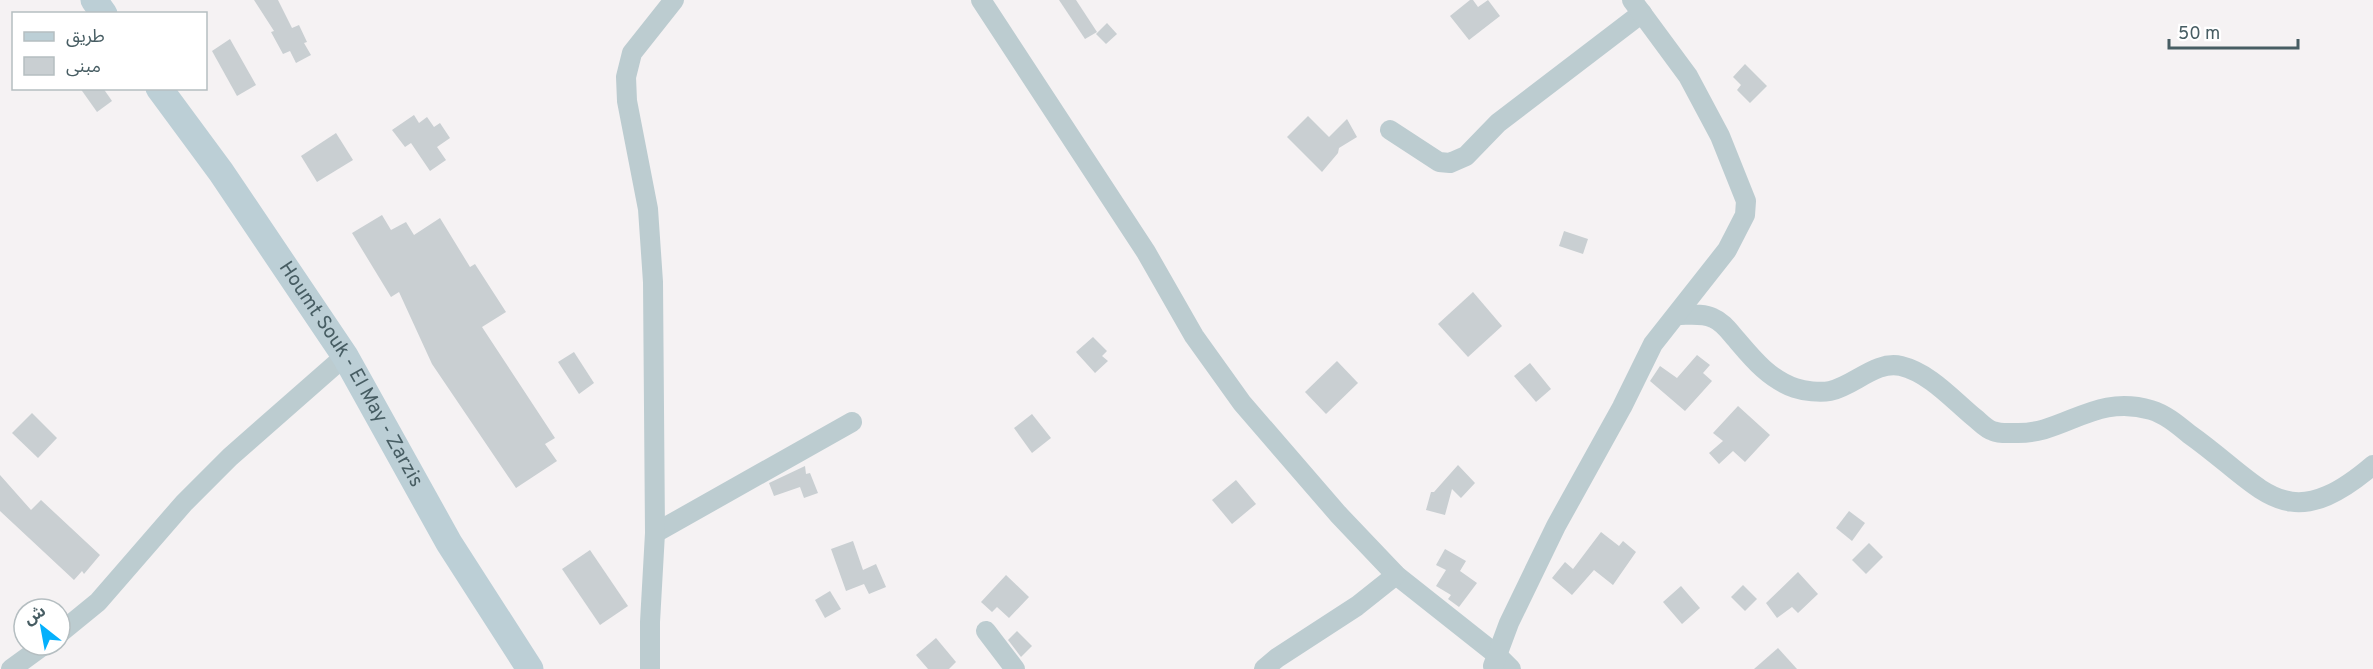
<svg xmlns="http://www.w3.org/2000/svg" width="2373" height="669" font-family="Overpass,'Noto Sans Arabic',sans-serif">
	<rect width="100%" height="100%" fill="#f5f2f3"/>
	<g fill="#c9cfd2">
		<path d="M254 0H278L292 28 299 25 307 42 304 43 311 55 296 63 290 51 283 54 271 32 274 31Z"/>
		<path d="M1059 0H1076L1097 32 1085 39Z"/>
		<path d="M1470 0H1473L1478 7 1488 0 1500 16 1469 40 1450 16Z"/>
		<path d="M1107 23 1117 34 1106 44 1096 34Z"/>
		<path d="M230 39 256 85 237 96 212 51Z"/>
		<path d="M1745 64 1767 86 1750 103 1737 90 1741 85 1733 77Z"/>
		<path d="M80 88H103L112 101 97 112Z"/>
		<path d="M414 115 419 123 427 117 434 127 440 123 450 138 437 147 446 160 430 171 411 143 405 147 392 130Z"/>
		<path d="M1308 116 1329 137 1347 119 1357 137 1339 148 1338 153 1322 172 1287 137Z"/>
		<path d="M336 133 353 160 317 182 301 156Z"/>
		<path d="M382 215 391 230 406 222 414 235 440 218 470 267 475 264 506 312 482 327 555 438 545 444 557 461 516 488 432 364 399 292 391 297 352 233Z"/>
		<path d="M1564 231 1588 239 1583 254 1559 246Z"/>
		<path d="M1473 292 1502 326 1468 357 1438 324Z"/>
		<path d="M1093 337 1107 351 1102 356 1108 361 1095 373 1076 352Z"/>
		<path d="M574 352 594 383 579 394 558 362Z"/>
		<path d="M1697 355 1710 365 1703 373 1712 381 1685 411 1650 381 1660 366 1677 378Z"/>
		<path d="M1337 361 1358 383 1326 414 1305 392Z"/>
		<path d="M1530 363 1551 389 1536 402 1514 376Z"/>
		<path d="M1738 406 1770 435 1745 462 1733 451 1719 464 1709 453 1723 441 1713 433Z"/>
		<path d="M32 413 57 438 38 458 12 433Z"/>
		<path d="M1032 414 1051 438 1032 453 1014 428Z"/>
		<path d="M1458 465 1475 483 1461 498 1452 489 1445 515 1426 510 1431 492H1434Z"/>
		<path d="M805 466 806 474 810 473 818 493 804 498 800 487 774 496 769 483Z"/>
		<path d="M0 475 31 510 41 500 100 555 84 574 82 571 74 580 0 511Z"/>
		<path d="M1236 480 1256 504 1232 524 1212 500Z"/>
		<path d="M1849 511 1865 523 1852 541 1836 528Z"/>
		<path d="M1601 532 1619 546 1623 541 1636 552 1613 585 1594 570 1572 595 1552 578 1565 562 1573 569Z"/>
		<path d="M853 541 863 570 876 564 886 587 869 594 864 584 846 591 831 549Z"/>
		<path d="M1869 543 1883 557 1866 574 1852 560Z"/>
		<path d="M1445 549 1466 561 1460 571 1477 583 1459 607 1448 599 1451 595 1436 586 1446 570 1436 565Z"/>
		<path d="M590 550 628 606 600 625 562 569Z"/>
		<path d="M1798 572 1818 594 1798 613 1792 607 1777 618 1766 603Z"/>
		<path d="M1006 575 1029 597 1009 618 997 607 992 612 981 602Z"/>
		<path d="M1743 585 1757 599 1745 611 1731 597Z"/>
		<path d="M1681 586 1700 608 1682 624 1663 602Z"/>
		<path d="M830 591 841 609 825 618 815 600Z"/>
		<path d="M1017 631 1032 646 1021 657 1008 640Z"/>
		<path d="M936 638 956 662 949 669H928L916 655Z"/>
		<path d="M1778 648 1797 669H1754Z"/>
	</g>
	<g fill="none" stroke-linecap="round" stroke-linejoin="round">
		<g stroke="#bcccd0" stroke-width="20">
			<path d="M981 0 1146 252 1194 336 1242 403 1338 514 1396 575 1497 655 1511 669"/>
			<path d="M1390 130 1439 162 1450 163 1466 156 1498 123 1642 13"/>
			<path d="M1678 315C1689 315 1703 313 1713 318 1723 322 1729 331 1736 339 1753 359 1769 379 1795 388 1804 391 1820 393 1830 391 1854 386 1876 360 1901 366 1930 373 1953 400 1975 418 1980 422 1986 429 1993 431 2000 434 2008 433 2015 433 2064 435 2094 393 2151 410 2165 414 2178 425 2189 434 2264 487 2285 540 2373 465"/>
			<path d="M655 533 852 422"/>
			<path d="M986 631 1015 669"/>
			<path d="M60 633 98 602 184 503 230 457 345 356"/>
			<path d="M1493 666 1509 623 1556 526 1622 407 1653 344 1727 250 1745 215 1746 201 1720 136 1688 76 1632 0"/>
			<path d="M11 669 44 645"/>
			<path d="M650 669V622L655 533 653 282 648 209 627 101 626 77 632 53 674 0"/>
			<path d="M1264 669 1277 658 1357 606 1396 575"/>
		</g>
		<g stroke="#bccfd6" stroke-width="27">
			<path d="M94 0 104 14"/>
			<path id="s1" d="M159 88 221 172 345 356 449 543 530 669"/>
		</g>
	</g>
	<g text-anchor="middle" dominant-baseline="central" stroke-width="4.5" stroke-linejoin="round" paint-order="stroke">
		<g font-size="20" fill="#475d63" stroke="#fff">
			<text stroke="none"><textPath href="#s1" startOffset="345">Houmt Souk - El May - Zarzis</textPath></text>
		</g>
	</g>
	<rect x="12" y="12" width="195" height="78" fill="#ffffff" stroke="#b5bec1" stroke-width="1.5"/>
	<rect x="24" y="32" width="30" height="9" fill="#bccfd6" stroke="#b5bec1" stroke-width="1.5"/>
	<text x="66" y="42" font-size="18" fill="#475d63">طريق</text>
	<rect x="24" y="57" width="30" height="18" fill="#c9cfd2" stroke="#b5bec1" stroke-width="1.5"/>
	<text x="66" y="72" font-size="18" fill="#475d63">مبنى</text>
	<g transform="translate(42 627) rotate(329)"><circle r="28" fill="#ffffff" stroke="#b5bec1" stroke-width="1.5"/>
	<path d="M0-4.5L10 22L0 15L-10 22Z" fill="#05b0fc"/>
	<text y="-9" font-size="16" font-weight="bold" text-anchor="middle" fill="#475d63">ش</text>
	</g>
	<path d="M2169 39v9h129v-9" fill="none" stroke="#475d63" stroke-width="3"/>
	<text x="2178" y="39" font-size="18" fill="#475d63" stroke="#ffffff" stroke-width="4.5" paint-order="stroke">50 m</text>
</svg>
